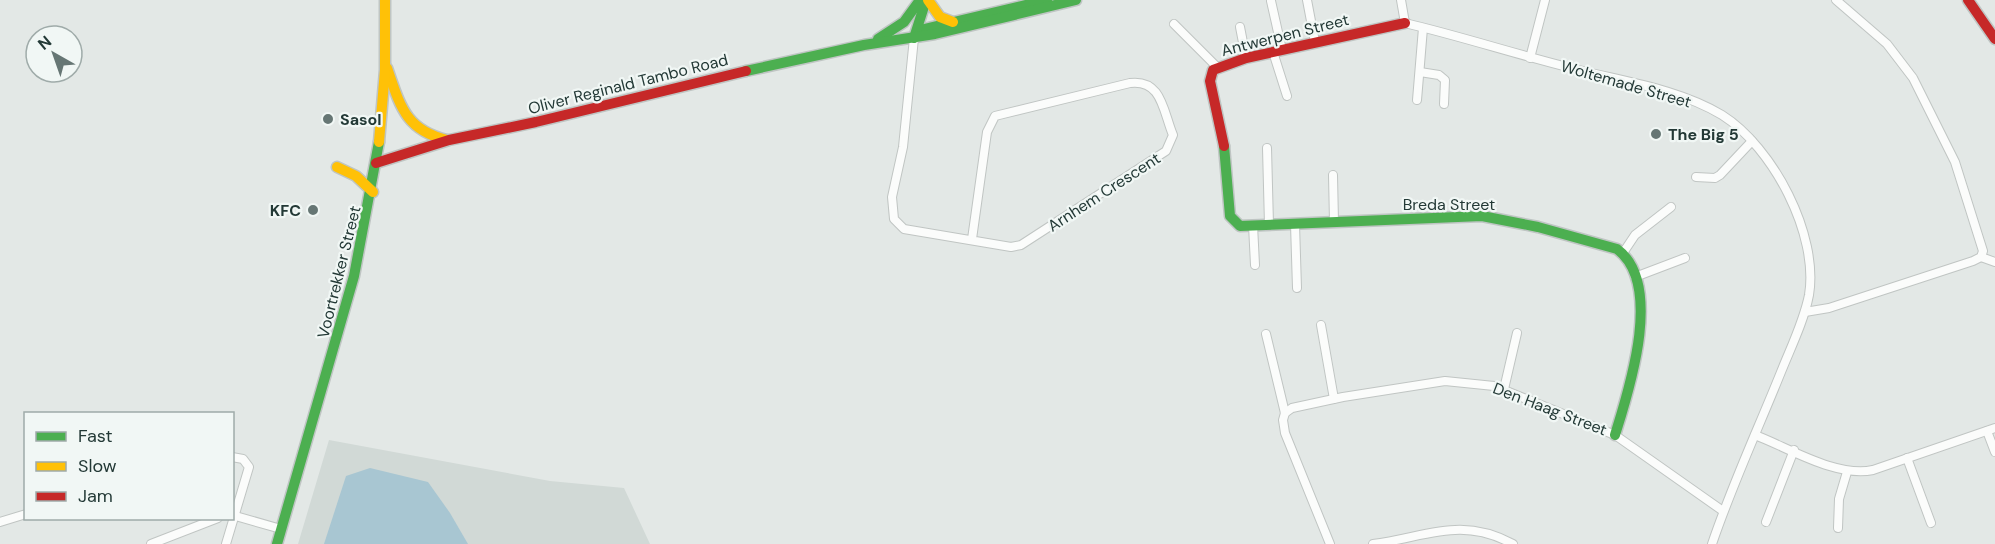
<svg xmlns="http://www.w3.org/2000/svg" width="1995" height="544" font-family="'DM Sans',sans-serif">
	<rect width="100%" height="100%" fill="#e3e8e6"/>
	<path fill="#d1d9d6" d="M329 440 550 481 624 488 650 544H298Z"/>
	<path fill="#a8c6d2" d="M370 468 428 482 450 513 468 544H324L346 476Z"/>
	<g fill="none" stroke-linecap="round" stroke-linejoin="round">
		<g stroke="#c0c5c3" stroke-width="10">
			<g id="street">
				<path d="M1307 0 1315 42"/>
				<path d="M1401 0 1405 23C1460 36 1515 54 1571 68 1620 81 1677 88 1722 115 1773 147 1819 235 1809 295 1804 321 1791 347 1781 372 1758 429 1732 485 1712 544"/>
				<path d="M1271 1 1282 50"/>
				<path d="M1174 24 1217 67"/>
				<path d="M1240 27 1246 58"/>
				<path d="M914 38 903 147 892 197 894 219 904 229 1011 247 1021 245 1166 151 1173 135C1163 111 1162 79 1130 83L995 116 987 132 972 239"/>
				<path d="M1273 52 1287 96"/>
				<path d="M1530 58 1545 0"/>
				<path d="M1420 72 1439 75 1445 80 1444 104"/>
				<path d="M1417 100 1423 28"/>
				<path d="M1267 148 1269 225"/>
				<path d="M1333 175 1334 222"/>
				<path d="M1696 177 1715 178 1720 175 1752 141"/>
				<path d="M1295 224 1297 288"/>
				<path d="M1253 225 1255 265"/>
				<path d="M1623 253 1635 235 1671 207"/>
				<path d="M1981 257 1995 262"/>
				<path d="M1635 277 1685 258"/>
				<path d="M1805 312 1829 308 1973 261 1981 257 1983 251 1955 162 1913 78 1887 44 1836 0"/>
				<path d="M1321 325 1334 399"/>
				<path d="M1266 334 1285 413 1283 420 1285 433 1330 544"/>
				<path d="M1504 389 1517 333"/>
				<path d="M1285 413 1292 408 1343 397 1445 381 1494 386 1615 435 1723 511"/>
				<path d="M1987 431 1995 452"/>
				<path d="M1755 435C1789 448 1837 478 1873 470L1995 428"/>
				<path d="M1907 458 1931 523"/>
				<path d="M232 515 281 529"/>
				<path d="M0 522 26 514"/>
				<path d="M1766 522 1794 450"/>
				<path d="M1838 528 1839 499 1847 472"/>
				<path d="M151 544 218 518"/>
				<path d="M226 544 249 467 243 459 232 457"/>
				<path d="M1373 544C1427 537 1460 516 1513 544"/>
			</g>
		</g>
		<g stroke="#bfc5c3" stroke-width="13">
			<g id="fast">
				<path d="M924 29 1047 0"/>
				<path d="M914 38 926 0"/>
				<path d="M878 39 904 22 920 0"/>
				<path d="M746 71 864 45 935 34 1076 0"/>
				<path d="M1224 146 1230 216 1240 226 1482 216 1538 227 1617 249C1664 284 1629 390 1615 435"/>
				<path d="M277 544 354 276 379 142"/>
			</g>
		</g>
		<g stroke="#bfc5c3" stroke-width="13">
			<g id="slow">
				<path d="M928 0 940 17 953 22"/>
				<path d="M387 68C400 105 405 130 447 140"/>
				<path d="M379 142 385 70V0"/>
				<path d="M337 167 356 176 373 192"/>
			</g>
		</g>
		<g stroke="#bfc5c3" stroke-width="13">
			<g id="jam">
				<path d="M1968 0 1995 39"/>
				<path d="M1224 146 1210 81 1213 70 1246 58 1405 23"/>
				<path d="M376 163 449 140 536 122 746 71"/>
			</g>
		</g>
		<use href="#street" stroke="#fbfcfb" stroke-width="8"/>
		<use href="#fast" stroke="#4caf50" stroke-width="10"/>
		<use href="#slow" stroke="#ffc107" stroke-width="10"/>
		<use href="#jam" stroke="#c62828" stroke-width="10"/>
	</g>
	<g fill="#667674" stroke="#f1f7f5" stroke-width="2">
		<circle cx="328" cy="119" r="6"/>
		<circle cx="1656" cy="134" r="6"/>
		<circle cx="313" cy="210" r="6"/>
	</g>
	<g text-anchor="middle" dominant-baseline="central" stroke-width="4.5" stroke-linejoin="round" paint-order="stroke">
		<g font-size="16" fill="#233936" stroke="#f1f7f5">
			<text transform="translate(1285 35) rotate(-14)">Antwerpen Street</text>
			<text transform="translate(628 84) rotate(-14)">Oliver Reginald Tambo Road</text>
			<text transform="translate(1626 84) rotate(16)">Woltemade Street</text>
			<text transform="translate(1104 192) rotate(-33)">Arnhem Crescent</text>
			<text x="1449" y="204">Breda Street</text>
			<text transform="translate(339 272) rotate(-76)">Voortrekker Street</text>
			<text transform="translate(1550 409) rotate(21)">Den Haag Street</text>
		</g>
		<g font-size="16" font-weight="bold" fill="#233936" stroke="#f1f7f5" text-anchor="start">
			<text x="340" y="119">Sasol</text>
			<text x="1668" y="134">The Big 5</text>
			<text x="301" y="210" text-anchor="end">KFC</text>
		</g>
	</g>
	<rect x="24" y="412" width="210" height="108" fill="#f1f7f5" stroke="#9faba9" stroke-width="1.5"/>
	<rect x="36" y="432" width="30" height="9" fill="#4caf50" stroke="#9faba9" stroke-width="1.5"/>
	<text x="78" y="442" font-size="18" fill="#233936">Fast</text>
	<rect x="36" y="462" width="30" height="9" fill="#ffc107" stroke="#9faba9" stroke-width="1.5"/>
	<text x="78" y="472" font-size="18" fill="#233936">Slow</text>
	<rect x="36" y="492" width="30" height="9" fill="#c62828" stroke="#9faba9" stroke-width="1.5"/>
	<text x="78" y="502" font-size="18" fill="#233936">Jam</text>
	<g transform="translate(54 54) rotate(320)"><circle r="28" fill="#f1f7f5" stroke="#9faba9" stroke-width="1.5"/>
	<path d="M0-4.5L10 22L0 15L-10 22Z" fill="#667674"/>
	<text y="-9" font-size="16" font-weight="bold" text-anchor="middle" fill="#233936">N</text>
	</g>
</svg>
